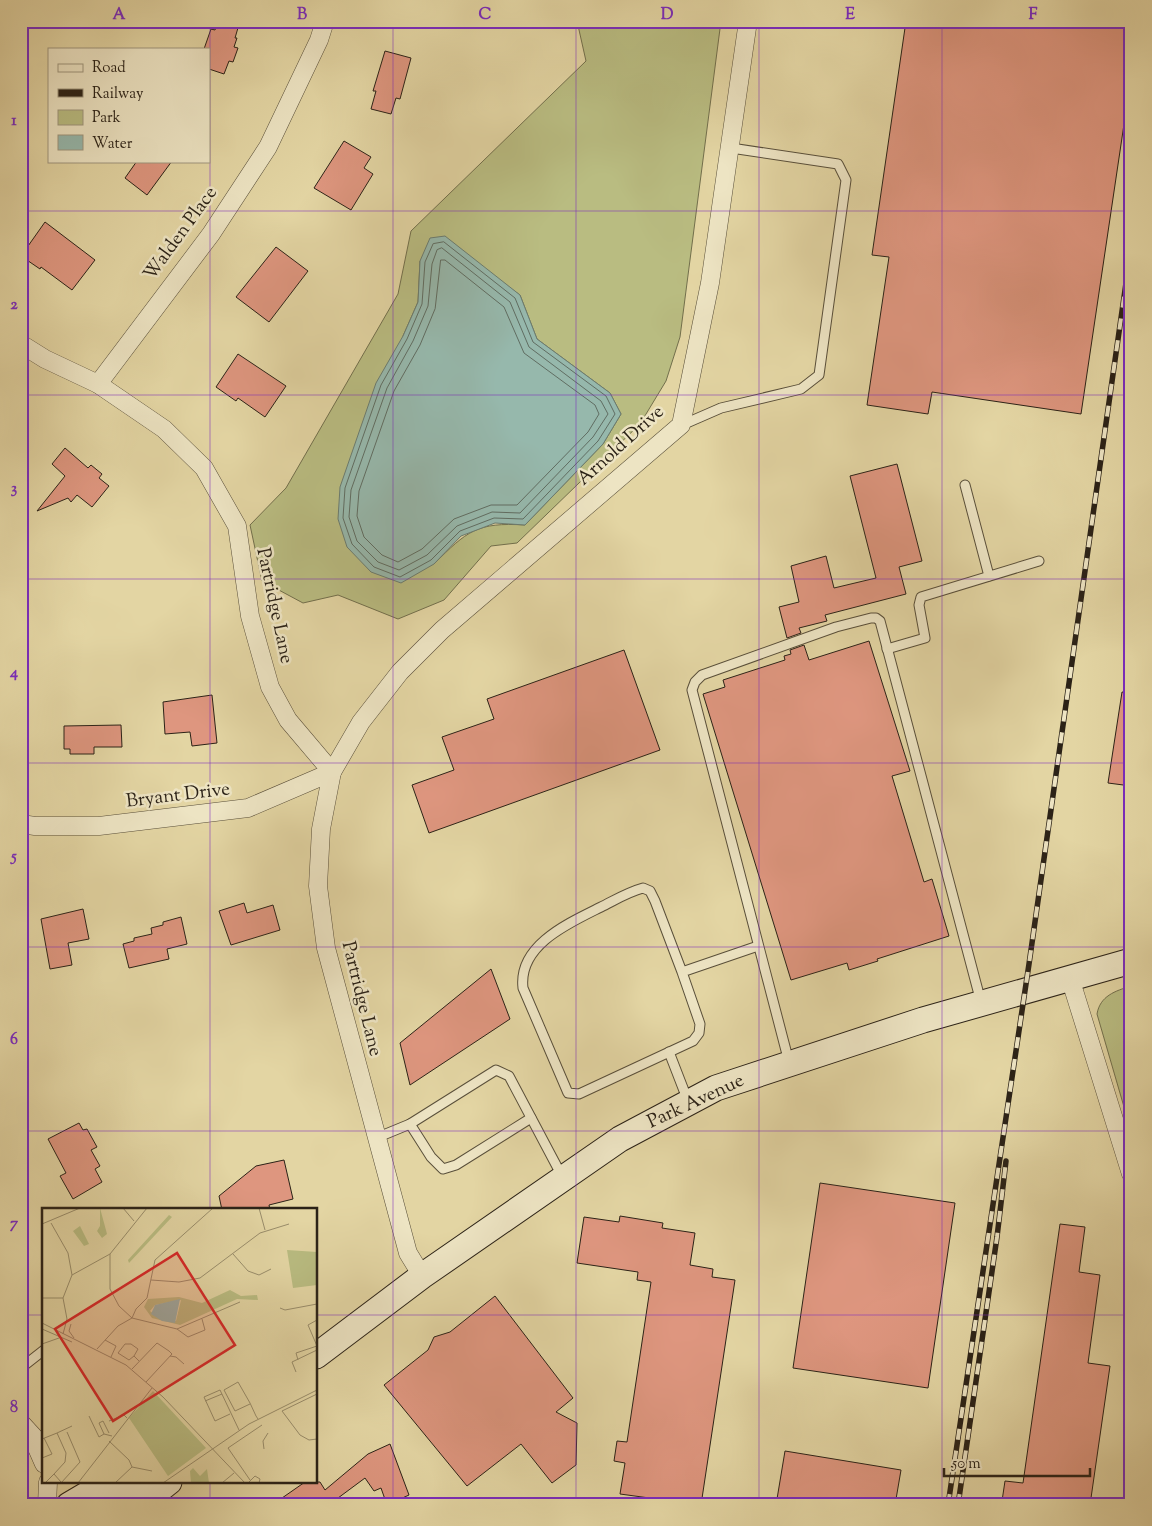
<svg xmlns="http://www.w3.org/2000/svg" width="1152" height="1526" font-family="'Sorts Mill Goudy',serif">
	<rect width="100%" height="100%" fill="#e3d5a3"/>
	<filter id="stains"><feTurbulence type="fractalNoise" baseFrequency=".004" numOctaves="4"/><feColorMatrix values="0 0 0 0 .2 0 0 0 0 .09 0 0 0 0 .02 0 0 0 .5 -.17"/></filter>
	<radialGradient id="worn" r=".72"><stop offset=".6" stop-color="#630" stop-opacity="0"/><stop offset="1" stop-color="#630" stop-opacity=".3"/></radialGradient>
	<g fill="#b9bc81" stroke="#726f4c" fill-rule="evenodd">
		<path d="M577 21H721L680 337 666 381 640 424 517 543 491 546 444 600 398 619 338 595 303 603 262 581 250 525 286 488 398 294 411 231 586 61ZM420 261 492 275 520 295 537 339 610 393 621 414 603 444 525 525C477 522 467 531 434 564L403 336 418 302Z"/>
		<path d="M1131 986V1131L1097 1014C1100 996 1115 991 1131 986Z"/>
	</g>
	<path fill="#96b8ac" stroke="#6b7c70" d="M445 236 520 295 537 339 610 393 621 414 603 444 525 525 495 523 461 536 434 564 401 583 371 572 347 547 338 519 340 487 376 383 403 336 418 302 420 261 430 238Z"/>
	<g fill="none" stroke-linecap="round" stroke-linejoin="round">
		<g stroke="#606d62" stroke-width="1">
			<path d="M444 242 515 298 533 342 606 396 615 414 598 441 523 519 494 518 460 531 431 560 400 577 374 567 352 544 343 518 345 488 381 385 407 339 422 304 425 262 433 244Z"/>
			<path d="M442 248 510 302 529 347 601 401 608 414 593 437 520 513 492 512 457 526 427 555 399 570 378 562 357 541 349 517 351 490 387 388 413 341 428 306 432 264 437 250Z"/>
			<path d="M441 260H445L504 307 524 353 595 405 599 414 588 432 517 505H491L454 519 422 549 398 562 382 555 364 537 357 516 359 491 394 391 420 345 435 309Z"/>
		</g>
	</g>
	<g fill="#de967f" stroke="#2b2217">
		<path d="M218 21H240L235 38H237L234 47 238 48 233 62 229 61 224 74 209 69V49H204L211 29 215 30Z"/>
		<path d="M906 21H1131V77L1081 414 932 392 928 414 867 405 889 257 872 255Z"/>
		<path d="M385 51 411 58 400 99 396 98 391 114 371 109 376 91H373Z"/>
		<path d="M344 141 371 157 364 168 373 174 351 210 314 188Z"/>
		<path d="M137 161H172L147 195 125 178Z"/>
		<path d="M45 222 95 260 72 290 41 267 40 269 21 256Z"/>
		<path d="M276 247 308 271 269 322 236 297Z"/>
		<path d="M238 354 286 386 265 417 238 398 236 401 216 387Z"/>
		<path d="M65 448 88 468 91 465 102 474 99 478 109 486 92 507 77 495 71 502 68 498 37 511 65 476 52 464Z"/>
		<path d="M897 464 922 561 899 567 906 594 825 615 827 621 799 628 801 633 787 638 779 607 799 602 791 566 826 556 834 588 876 578 850 476Z"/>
		<path d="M869 641 910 771 892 776 924 882 932 879 949 936 877 959 878 961 849 970 847 963 791 980 703 694 725 687 723 680 785 660 784 656 791 654 790 650 804 645 809 660Z"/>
		<path d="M624 650 660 750 429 833 412 785 454 770 442 737 494 719 487 699Z"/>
		<path d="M1122 692 1131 693V786L1108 783Z"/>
		<path d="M212 695 217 743 192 746 190 732 165 734 163 702Z"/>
		<path d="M121 725 122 747H94V754H70V749H64V726Z"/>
		<path d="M244 903 247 913 273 905 280 930 231 945 219 911Z"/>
		<path d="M83 909 89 939 68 943 72 965 50 969 41 919Z"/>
		<path d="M181 917 187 944 167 949 169 959 129 968 123 944 134 941V938L152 934 151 928 163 925V922Z"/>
		<path d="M491 969 510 1019 410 1085 400 1043Z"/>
		<path d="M79 1123 83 1130 87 1129 97 1147 91 1150 100 1166 95 1169 102 1182 73 1199 60 1176 66 1173 48 1139Z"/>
		<path d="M284 1160 293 1199 269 1205 270 1210H222L219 1196 256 1166Z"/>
		<path d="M820 1183 955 1203 928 1388 793 1368Z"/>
		<path d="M620 1216 663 1223 662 1228 695 1233 690 1265 713 1269 712 1277 735 1280 701 1505 620 1494 625 1463 614 1461 617 1441 627 1442 651 1282 637 1280 638 1272 577 1263 584 1217 619 1222Z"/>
		<path d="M1060 1224 1085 1227 1079 1272 1100 1275 1088 1363 1110 1366 1090 1505H1025L1002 1501 1005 1481 1023 1483Z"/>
		<path d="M495 1296 573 1398 556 1412 577 1423 576 1465 552 1483 521 1444 467 1486 384 1385 428 1350 434 1337 450 1332Z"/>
		<path d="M390 1444 409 1495 387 1505 381 1488 374 1491 365 1478 334 1501 337 1505H272L305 1482H320L325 1490 368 1454Z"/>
		<path d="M785 1451 901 1470 895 1505H776Z"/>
	</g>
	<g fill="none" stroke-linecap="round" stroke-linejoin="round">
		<g stroke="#594f3a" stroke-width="11">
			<g id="lane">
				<path d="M682 425 721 408 801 389 819 375 846 180 838 164 731 148"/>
				<path d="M965 485 989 576"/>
				<path d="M887 649 925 638 919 605 921 597 1039 561"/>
				<path d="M682 972 700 1024 699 1033 693 1041 579 1094 568 1093 523 988C518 945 569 923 601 907 615 900 628 892 643 888L650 891 655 901 682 972 758 946"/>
				<path d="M669 1052 688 1101"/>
				<path d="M789 1062 692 690 695 682 702 675 836 627 871 618H876L880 621 981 1002"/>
				<path d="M410 1124 431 1157 443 1169 456 1165 531 1118"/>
				<path d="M376 1138 410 1124 496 1070 509 1076 563 1178"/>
				<path d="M21 1368 44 1350"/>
			</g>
		</g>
		<g stroke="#594f3a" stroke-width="19">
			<g id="street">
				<path d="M21 344 45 359 98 384 164 429 204 468 237 526 250 616 270 687 288 720 332 772 321 829 318 886 326 948 408 1253 422 1276"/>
				<path d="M98 384 211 234 268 147 319 40 325 21"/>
				<path d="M21 824 35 826H99L248 808 332 772 361 722 400 672 442 630 681 425 710 283 748 21"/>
				<path d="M1070 978 1131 1174"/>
				<path d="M21 1423 44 1448"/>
				<path d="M33 1439 44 1464"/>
				<path d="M47 1505 48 1482"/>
			</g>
		</g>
		<g stroke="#2b2217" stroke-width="27">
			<g id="secondary">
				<path d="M316 1356 422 1276 620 1139 716 1088 923 1020 1131 961"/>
				<path d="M69 1505 108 1482"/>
				<path d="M108 1505 142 1482"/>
				<path d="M140 1505 169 1482"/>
			</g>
		</g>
		<use href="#lane" stroke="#ede4c3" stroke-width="9"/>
		<use href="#street" stroke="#ede4c3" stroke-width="18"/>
		<use href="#secondary" stroke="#ede4c3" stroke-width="25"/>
		<g stroke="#2b2217" stroke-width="5.5">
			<g id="rail">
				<path d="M948 1505 1029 964 1131 248"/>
				<path d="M958 1505 997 1237 1006 1161"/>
			</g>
		</g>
		<use href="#rail" stroke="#ede4c3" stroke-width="4" stroke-dasharray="11" stroke-linecap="butt"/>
	</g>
	<path fill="none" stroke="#7b2cbf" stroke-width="1" stroke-opacity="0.55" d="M210 21V1210M393 21V1505M576 21V1505M759 21V1505M942 21V1505M21 211H1131M21 395H1131M21 579H1131M21 763H1131M21 947H1131M21 1131H1131M21 1315H44M316 1315H1131M210 1482V1505"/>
	<g text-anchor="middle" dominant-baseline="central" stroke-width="5" stroke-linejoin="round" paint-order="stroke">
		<g font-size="19" fill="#2b2217" stroke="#ede4c3">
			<text transform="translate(181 234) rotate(-54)">Walden Place</text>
			<text transform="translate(621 446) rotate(-42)">Arnold Drive</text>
			<text transform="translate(274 606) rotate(78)">Partridge Lane</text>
			<text transform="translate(178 796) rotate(-7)">Bryant Drive</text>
			<text transform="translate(361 999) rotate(76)">Partridge Lane</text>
			<text transform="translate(696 1102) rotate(-25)">Park Avenue</text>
		</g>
	</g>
	<g transform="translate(42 1208)">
		<rect width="275" height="275" fill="#e3d5a3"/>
		<path d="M58 0 65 26 60 30 55 23 58 18ZM127 7 130 9 87 55 86 52ZM38 18 47 36 42 38 31 23ZM245 42 275 44V77L251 80ZM188 82 199 88 215 87 216 92 195 91 138 117 110 110 102 99 106 91 137 89 160 95ZM139 92 134 113 118 111 108 103 113 97ZM111 183 164 240 126 268 87 210ZM151 260 158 268 165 261 167 275H149L148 263Z" fill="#b9bc81" fill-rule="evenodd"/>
		<path d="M138 91 133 115 120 113 109 106 113 97Z" fill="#96b8ac"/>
		<path fill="none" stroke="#998d6b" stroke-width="1" d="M81 0 92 13M217 0 223 22M9 15 26 45 30 67M0 16 38 0M68 46V81L77 98 90 110 135 121 198 94M191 46 206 63 217 67 229 61M109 72 137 74 158 70 218 25 247 16M0 90H21M238 100 243 102 275 96M275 112 266 117 275 138M0 115 84 157 121 189 203 275M29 116 27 123 32 130M0 121 30 134M135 121 146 129 163 122 160 111M21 126 25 111 21 90 30 67 68 46 105 0M63 132 74 138 69 149M0 136 17 130M55 141 76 118 90 110 94 101 105 90 113 52 171 0M92 148 87 152 76 145 83 136H89L96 141 92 148 97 153M128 148 134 149 142 156M256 152 254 145 275 138M90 161 115 135 127 143 130 146 104 174M254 164 250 154 275 142M275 186 240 203 258 227 267 232 275 231M163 193 180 186M208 196 193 203 182 182 196 174 208 195 214 208 216 211M188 206 173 213 162 189 178 182 197 222M47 208 57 229 62 226M67 213 82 207 85 210M15 225 30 218M67 225 61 213 57 215 62 226 70 228M0 231 15 225 24 245 23 254 12 266M67 233 87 252 90 259M222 241 221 233 226 225M0 250 10 246 2 230M90 259 110 263M208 272 186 240 220 217M3 275 12 266 19 274M19 275 38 254 25 224M36 275 110 180M73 275 90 259M121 275 207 216 275 182M180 275 192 265M206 275 213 268 218 271 217 275"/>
		<path fill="#d62828" fill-opacity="0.15" stroke="#d62828" stroke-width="2.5" d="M135 45 193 137 71 213 13 121Z"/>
		<rect width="275" height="275" fill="none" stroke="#2b2217" stroke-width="2.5"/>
	</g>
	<rect width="1152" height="1526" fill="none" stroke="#e3d5a3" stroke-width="55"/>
	<rect x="48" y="48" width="162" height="115" fill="#ede4c3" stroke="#9f967e"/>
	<rect x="58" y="64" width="25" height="8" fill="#ede4c3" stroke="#9f967e"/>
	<text x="92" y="72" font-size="15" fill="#2b2217">Road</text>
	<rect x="58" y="89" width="25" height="8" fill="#2b2217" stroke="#9f967e"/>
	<text x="92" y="98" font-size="15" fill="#2b2217">Railway</text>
	<rect x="58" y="110" width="25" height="15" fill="#b9bc81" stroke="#9f967e"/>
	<text x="92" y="122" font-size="15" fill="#2b2217">Park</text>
	<rect x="58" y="135" width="25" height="15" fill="#96b8ac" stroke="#9f967e"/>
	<text x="92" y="148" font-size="15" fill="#2b2217">Water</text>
	<path d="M944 1468v8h146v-8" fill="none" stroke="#2b2217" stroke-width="2.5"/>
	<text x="952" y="1468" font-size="15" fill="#2b2217" stroke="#ede4c3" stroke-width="4" paint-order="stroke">50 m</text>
	<rect x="28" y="28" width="1096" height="1470" fill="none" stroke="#7b2cbf" stroke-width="2"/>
	<g font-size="16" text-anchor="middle" font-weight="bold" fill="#7b2cbf">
		<text x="119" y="19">A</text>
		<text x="302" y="19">B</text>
		<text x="485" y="19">C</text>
		<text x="667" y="19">D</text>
		<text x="850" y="19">E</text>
		<text x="1033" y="19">F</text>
		<text x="14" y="125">1</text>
		<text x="14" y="309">2</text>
		<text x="14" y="493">3</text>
		<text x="14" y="677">4</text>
		<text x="14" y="861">5</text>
		<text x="14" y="1044">6</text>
		<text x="14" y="1228">7</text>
		<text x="14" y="1412">8</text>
	</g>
	<rect width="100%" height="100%" filter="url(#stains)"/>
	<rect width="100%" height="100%" fill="url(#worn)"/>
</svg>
